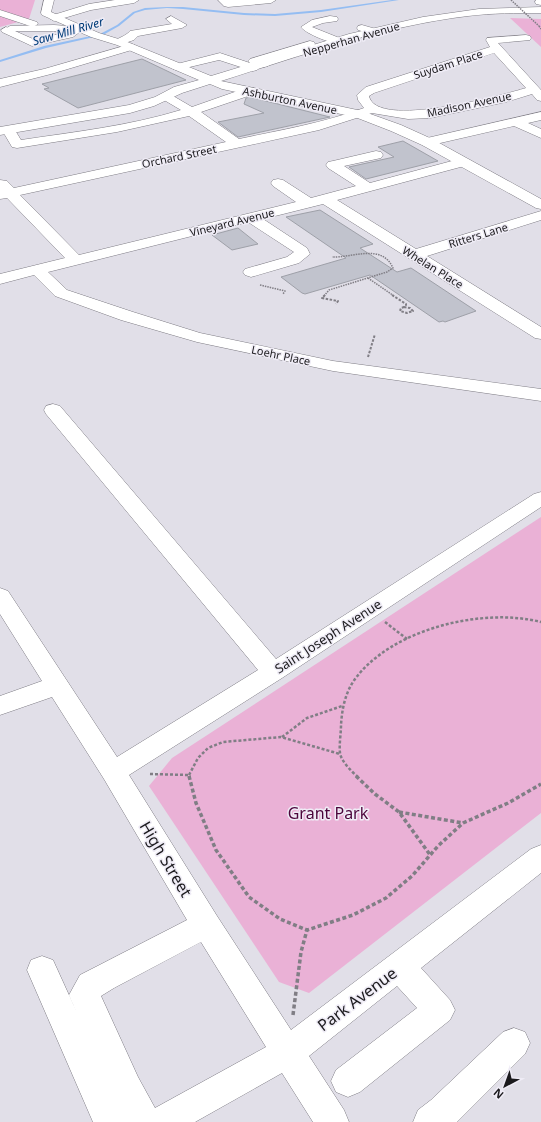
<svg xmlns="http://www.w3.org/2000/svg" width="541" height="1122" font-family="'Noto Sans',sans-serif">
	<rect width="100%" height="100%" fill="#e1dfe8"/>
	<g fill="#eab1d6">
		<path d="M0 0H35L29 19 0 27Z"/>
		<path d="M510 18 541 19V47Z"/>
		<path d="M541 517V813L309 993 279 982 149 786 172 758Z"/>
	</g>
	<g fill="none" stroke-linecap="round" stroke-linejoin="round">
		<path fill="#94bdf2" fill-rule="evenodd" d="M392 0H399L321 12 275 16 244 15 183 9 167 8 145 10 135 13 119 26 103 35 46 48 0 62V60L44 46 100 34 117 25 133 12 145 8 167 7H183L244 13 275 14 321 10Z"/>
	</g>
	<g fill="#c1c3cd" stroke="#9ea0a8">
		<path d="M142 59 186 80 78 108 44 89 49 88 42 84Z"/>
		<path d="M250 97 330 117 238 137 218 122 264 113 244 104 246 98Z"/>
		<path d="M403 141 438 161 366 179 349 167 394 157 378 147Z"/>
		<path d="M320 210 373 244 360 248 397 272 411 268 476 311 445 322 443 321 439 322 370 275 305 294 302 293 281 277 346 258 286 217Z"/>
		<path d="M238 228 258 244 232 250 212 235Z"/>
	</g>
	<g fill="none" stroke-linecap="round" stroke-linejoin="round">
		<g stroke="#7e7c84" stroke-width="1">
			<g id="minor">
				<path d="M115 0H139L134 3 91 10 54 21 49 18 50 16 89 4Z"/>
				<path d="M218 0H276L271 3 228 7 224 6Z"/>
				<path d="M536 0H541V5L536 4 535 2Z"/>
				<path d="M0 10 37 22 38 24 33 27 0 16Z"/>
				<path d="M171 16 187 25 182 28 138 36 134 40 119 45 114 42C118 37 125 37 130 31L172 24 166 19Z"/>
				<path d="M330 16 337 17 338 19 337 21 323 23 312 27 342 39 343 41 342 43C333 45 306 34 301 27L312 20Z"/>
				<path d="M362 25 376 29 377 31 372 34 358 30 357 28 358 26Z"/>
				<path d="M6 27 33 39 66 33 76 28 81 31 73 37 32 46 2 32 1 30Z"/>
				<path d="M526 35 530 36 531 38 530 40 498 43 541 90V101L537 100 532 94 506 102 430 118 408 119 372 113 319 130 20 195 79 255 296 202 273 186 271 183 273 180 278 179 283 180 311 198 356 186 328 168 326 165 328 162 333 161 376 151 381 152 383 155 381 158 344 166 370 183 463 158 468 159 470 162 468 165 337 200 416 249 541 211V220L427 256 541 327V339L535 338 323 204 263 219 307 248 310 254 299 263 251 277 245 275 243 272 245 269 287 257 294 252 248 222 48 272 67 290 133 312 200 333 333 361 541 389V401L333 371 197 342 121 320 55 296 34 275 0 284V274L65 258 7 198 0 199V180L7 181 14 188 226 142 189 116 117 132 17 148 12 147 2 130 3 127H13L21 140C74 132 129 126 181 110L164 100 162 97 164 94 168 93 192 107 246 88H254L256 91 254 94 201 112 239 139C281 130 323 123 364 108L358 100 357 95 366 87 490 47 486 40 487 38ZM494 53 526 88C503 95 376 130 369 96L374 93Z"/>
				<path d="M310 41 314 42 315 44 314 46 266 61 270 64 268 66 264 67 256 65 259 68 257 70 253 71 219 60 177 70 173 69 171 67 173 65 220 53 250 63 248 61 250 59Z"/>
				<path d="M131 44 135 45 136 47 135 49 51 74 0 87V79L44 69Z"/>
				<path d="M541 112V120L528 123 541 129V138L514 126 427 146 422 145 420 142 422 139 427 138Z"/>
				<path d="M53 404 60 406 276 659 534 494 541 492V507L282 678 129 775 217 916 291 1030 531 849 541 845V873L421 968 450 1000 455 1010 450 1020 360 1092 348 1097 336 1092 331 1081 336 1070 417 1008 397 986 309 1056 344 1110 349 1122H313L282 1073 195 1122H93L27 970 31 960 42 956 53 960 78 1015 69 995 80 975 187 920 104 779 52 697 0 715V696L42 681 0 614V588L8 591 117 757 258 670 46 414 44 410 46 406ZM201 942 266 1047 155 1108 138 1077 101 996 114 988Z"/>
				<path d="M514 1028 525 1032 530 1043 525 1054 457 1122H413L418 1110 431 1100 503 1032Z"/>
			</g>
		</g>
		<g stroke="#7e7c84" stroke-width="1">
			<path id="major" d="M44 0H54L51 12 99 33 125 41 211 76 349 34 423 17 479 9 541 7V13C517 13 492 13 468 16 384 26 302 55 221 81L362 111 401 125 432 139 541 199V209L536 208 422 145 391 131 355 117 222 89 210 84 182 93 154 106 130 113 0 135V127L129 105 155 97 174 87 199 80 117 45 91 37 77 31 72 33 54 31H6L5 29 10 26 54 25 67 26 42 15 41 13Z"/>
		</g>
		<g stroke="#807e85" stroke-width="1.5" stroke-dasharray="1.5 1" stroke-linecap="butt">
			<path d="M539 26 541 29"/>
			<path d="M368 278 394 296"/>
			<path d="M260 285 285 291 283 294"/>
			<path d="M324 296 329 290 387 272 393 268C382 243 352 258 332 257"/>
		</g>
		<g stroke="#807e85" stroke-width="2" stroke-dasharray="2.5 1.5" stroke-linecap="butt">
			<path d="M325 295 322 298 338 301 336 304"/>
			<path d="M392 295 406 304V307"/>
			<path d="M404 307 410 308 413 311 407 313 400 311 401 308Z"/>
			<path d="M368 357 375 334"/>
		</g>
		<g stroke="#807e85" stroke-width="2.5" stroke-dasharray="3 2" stroke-linecap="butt">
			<path d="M385 622 407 639"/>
			<path d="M282 737 307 718 342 706"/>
			<path d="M150 774 189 775 190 777"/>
			<path d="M189 775 198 758 208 748 223 742 281 737 340 754"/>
			<path d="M358 777C352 772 341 761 340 753 339 744 341 734 341 725 342 709 345 693 355 679 392 629 482 607 541 622"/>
		</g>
		<g stroke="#807e85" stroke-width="3.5" stroke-dasharray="4 2.5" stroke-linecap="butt">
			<path d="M189 776 196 803 216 850 249 897 280 919 307 930"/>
			<path d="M356 776 375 794 399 812 431 856"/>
			<path d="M399 812 463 823"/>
			<path d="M293 1015 301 952 307 930 353 915 386 898 412 876 438 846 463 823 508 803 541 784"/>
		</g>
		<use href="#minor" fill="#fff" fill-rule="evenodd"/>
		<use href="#major" fill="#fff" fill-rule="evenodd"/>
		<path stroke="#807e85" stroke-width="1.5" stroke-dasharray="1.5 1" stroke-linecap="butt" d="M511 0 539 26"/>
	</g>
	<g text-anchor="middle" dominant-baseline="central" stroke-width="3" stroke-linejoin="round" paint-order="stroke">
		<g font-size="11" fill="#1b1a1d" stroke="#efecf6">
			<text transform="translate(351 39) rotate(-16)">Nepperhan Avenue</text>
			<text transform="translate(448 64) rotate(-18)">Suydam Place</text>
			<text transform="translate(290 100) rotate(12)">Ashburton Avenue</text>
			<text transform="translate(469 104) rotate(-12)">Madison Avenue</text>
			<text transform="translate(179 156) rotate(-12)">Orchard Street</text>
			<text transform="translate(232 222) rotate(-14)">Vineyard Avenue</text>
			<text transform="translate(478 235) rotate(-17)">Ritters Lane</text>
			<text transform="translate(433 267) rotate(32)">Whelan Place</text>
			<text transform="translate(281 355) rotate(12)">Loehr Place</text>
		</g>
		<g font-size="12" font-style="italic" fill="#003c79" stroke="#efecf6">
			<text transform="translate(68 31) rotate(-16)">Saw Mill River</text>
		</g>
		<g font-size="13" fill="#1b1a1d" stroke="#efecf6">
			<text transform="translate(328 636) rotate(-33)">Saint Joseph Avenue</text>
		</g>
		<g font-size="16" fill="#4c043b" stroke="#efecf6">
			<text x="328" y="813">Grant Park</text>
		</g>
		<g font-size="16" fill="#1b1a1d" stroke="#efecf6">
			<text transform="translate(166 859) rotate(59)">High Street</text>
			<text transform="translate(357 999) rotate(-37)">Park Avenue</text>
		</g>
	</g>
	<g transform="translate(505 1086) rotate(221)" stroke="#efecf6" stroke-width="3" paint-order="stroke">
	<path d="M0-3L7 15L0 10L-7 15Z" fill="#1b1a1d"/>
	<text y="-6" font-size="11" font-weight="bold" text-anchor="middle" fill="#1b1a1d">N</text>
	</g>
</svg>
